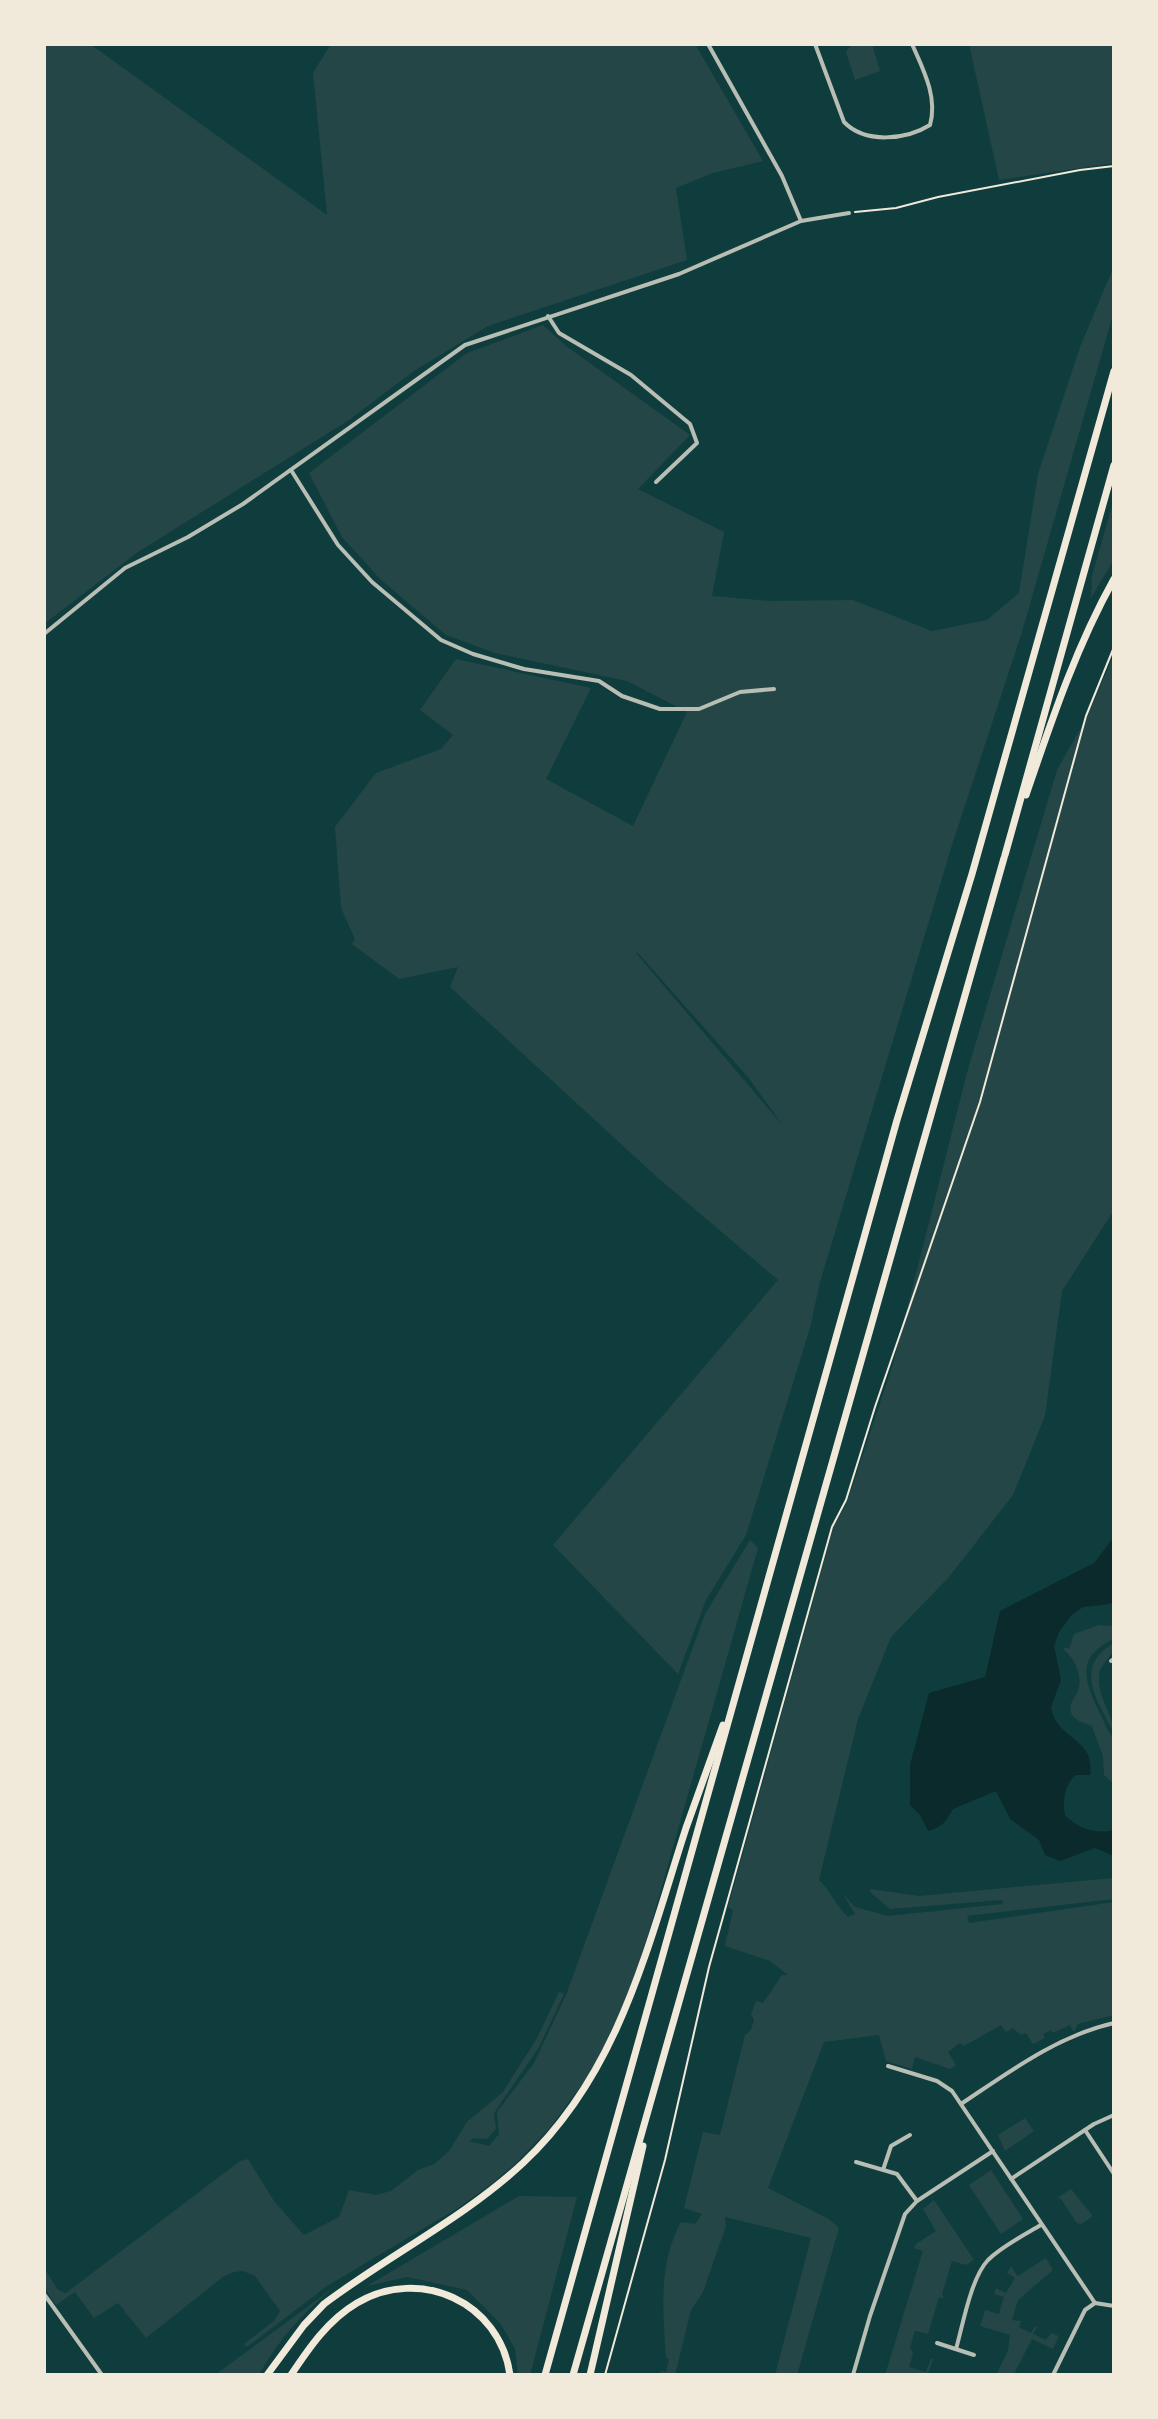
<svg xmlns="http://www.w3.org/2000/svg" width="1158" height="2419" font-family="Bitter,serif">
	<rect width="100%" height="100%" fill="#0f3d3e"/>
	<g fill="#244646" fill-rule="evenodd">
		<path d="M44 44H90L327 215 313 73 331 44H695L763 161 713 173 676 188 687 260 488 326 414 371 349 420 138 552 44 624Z"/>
		<path d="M852 44H872L880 71 855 80 846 52Z"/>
		<path d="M969 44H1114V163L999 180Z"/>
		<path d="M1114 266V311L1022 632 952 845 820 1282 810 1328 746 1535 706 1600 678 1674 553 1545 778 1280 657 1177 450 987 458 967 399 979 352 944 355 939 341 908 335 827 376 773 441 749 453 735 420 710 456 659 591 688 546 779 633 826 687 712 627 681 495 653 446 635 381 580 342 537 309 473 467 353 543 325 566 346 690 435 638 489 724 532 712 596 770 601 853 600 932 631 987 620 1019 593 1038 474 1080 347ZM637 952 748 1077 784 1127 636 953Z"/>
		<path d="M1114 499V559L1091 598 1092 576Z"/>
		<path d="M1114 654V1210L1062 1291 1045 1416 1013 1495 949 1577 891 1637 858 1719 819 1880C829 1888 835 1905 848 1917L855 1914 843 1894 855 1907 888 1916 1003 1904 1002 1900 890 1909 870 1892 871 1889 919 1896 1114 1878V1899L967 1916 969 1923 1114 1902V2015L1078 2024 1074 2032 1070 2025 1053 2033 1051 2030 1043 2034 1045 2038 1033 2044 1026 2033 1021 2035 1013 2028 1006 2032 1001 2025 964 2046 960 2043 948 2052 956 2065 950 2069 915 2057 912 2069 886 2061 879 2035 824 2042 768 2188 829 2219 839 2228 797 2375H775L811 2238 725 2217 726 2226 703 2292 691 2310 675 2375H660L661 2371 666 2372 669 2359 666 2358C663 2312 658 2264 681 2222L695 2224 702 2214 684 2208 703 2132 720 2135 745 2035 751 2030 754 2020 751 2014 756 2001 763 2003 782 1975H788L770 1961 725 1946 733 1910 728 1907 834 1525 846 1505 893 1364 968 1069 1057 770 1087 717Z"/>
		<path d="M750 1540 758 1548 641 1960 613 2032 587 2078 549 2129 515 2164 490 2185 458 2208 327 2286 247 2347 244 2344 274 2321 280 2311 255 2276 243 2271 234 2272 224 2276 146 2338 118 2303 94 2318 75 2292 56 2305 44 2287V2268L58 2290 66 2293 240 2161 248 2159 274 2201 304 2235 339 2217 349 2190 376 2195 391 2191 418 2170 434 2164 449 2151 467 2122 503 2092 537 2038 559 1992 564 1994 539 2047 494 2113 496 2129 487 2139 474 2138 469 2141 489 2146 499 2134 497 2112 534 2063 566 1995 705 1614Z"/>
		<path d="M1099 1625 1114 1626V1639C1065 1661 1093 1695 1107 1729 1109 1733 1113 1736 1114 1740 1118 1752 1114 1772 1114 1784L1104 1775 1103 1756 1092 1726C1087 1724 1079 1722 1075 1718 1064 1708 1075 1699 1078 1690 1083 1677 1075 1658 1064 1650L1065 1647 1069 1649 1074 1634Z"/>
		<path d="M1114 1643C1114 1659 1101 1660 1099 1675 1097 1697 1112 1712 1114 1732 1097 1701 1073 1666 1114 1643Z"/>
		<path d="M1025 2118 1034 2131 1005 2151 998 2135Z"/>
		<path d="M991 2170 1023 2219 1001 2234 969 2185Z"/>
		<path d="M1071 2189 1093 2216 1081 2224 1077 2223 1061 2199 1057 2198Z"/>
		<path d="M519 2196 577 2197 530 2375H518L515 2349 500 2323 467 2290 407 2277 367 2286Z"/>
		<path d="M934 2200 974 2260 966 2265 952 2261 942 2294 944 2298 939 2297 928 2334 915 2331 910 2347 913 2353 909 2367 926 2372 931 2359H933L928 2374 931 2375H885L923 2251 914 2248 916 2244 936 2231 923 2209Z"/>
		<path d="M1046 2258 1053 2270 1018 2300 1012 2320 1021 2321 1019 2327 1031 2333 1035 2326 1037 2327 1033 2334 1046 2340 1051 2333 1059 2336 1053 2349 1032 2339 1015 2372 1019 2375H996L1008 2351 1010 2335 980 2326 985 2310 999 2314 1004 2297 994 2294 996 2288 1006 2293 1015 2278 1007 2273 1011 2266 1018 2276Z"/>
		<path d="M337 2285C306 2310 278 2339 259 2375H215Z"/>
	</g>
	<path fill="#0a2a2b" d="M1114 1537V1601L1110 1604 1083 1607 1072 1615 1059 1632 1054 1646 1061 1680 1051 1707C1056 1741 1096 1737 1090 1775H1076C1065 1783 1062 1802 1065 1815 1076 1828 1098 1835 1114 1830V1856L1095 1848 1060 1861 1045 1855 1039 1840 1010 1819 996 1791 953 1809C946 1822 942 1827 928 1831L920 1815 910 1805V1765L929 1693 985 1677 1000 1611 1094 1563Z"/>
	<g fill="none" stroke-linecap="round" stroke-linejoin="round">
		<g stroke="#f1e9da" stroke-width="2">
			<path d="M855 212 896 208 938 197 1080 170 1114 166"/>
			<path d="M605 2375 665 2160 709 1967 832 1527 846 1500 875 1407 980 1102 1086 716 1114 647"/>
		</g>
		<g stroke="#b8beb3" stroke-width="4">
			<path d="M708 44 782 176 801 221"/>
			<path d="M815 44 844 122C865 144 906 140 930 125 938 97 923 69 912 44"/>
			<path d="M548 316 559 333 631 375 690 424 697 443 656 482"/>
			<path d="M291 470 338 545 372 582 441 640 473 654 524 669 599 681 622 696 660 709H699L740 692 774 689"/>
			<path d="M44 634 125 568 188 537 243 504 465 345 679 274 801 221 849 213"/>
			<path d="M1111 1661 1114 1659"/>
			<path d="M888 2066 937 2081 952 2091 1095 2303"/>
			<path d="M961 2104C1009 2072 1057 2036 1114 2023"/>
			<path d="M1085 2130 1114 2174"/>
			<path d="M856 2162 897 2174 917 2201"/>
			<path d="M883 2170 891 2146 910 2135"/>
			<path d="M1011 2179 1094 2124 1114 2115"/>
			<path d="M44 2294 102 2375"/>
			<path d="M937 2343 974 2355"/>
			<path d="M956 2349C963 2324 971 2278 988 2260 1002 2246 1024 2235 1041 2225"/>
			<path d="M853 2375 870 2316 905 2214 917 2201 993 2151"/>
			<path d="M1053 2375 1085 2310 1095 2303 1114 2306"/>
		</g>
		<g stroke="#f1e9da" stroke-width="7">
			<path d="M1026 795C1051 722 1076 647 1114 579"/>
			<path d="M1005 855 1114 465"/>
			<path d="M267 2375 304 2325 324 2304C389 2255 464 2218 523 2163 619 2073 647 1948 686 1828 698 1794 711 1759 723 1725"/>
			<path d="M291 2375C309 2348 328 2320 357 2303 420 2266 500 2302 510 2375"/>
			<path d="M545 2375 897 1120 972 874 1114 371"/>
			<path d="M573 2375 1004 858"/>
			<path d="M590 2375 643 2146"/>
		</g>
	</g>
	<rect width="1158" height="2419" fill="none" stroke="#f1e9da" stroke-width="92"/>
</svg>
